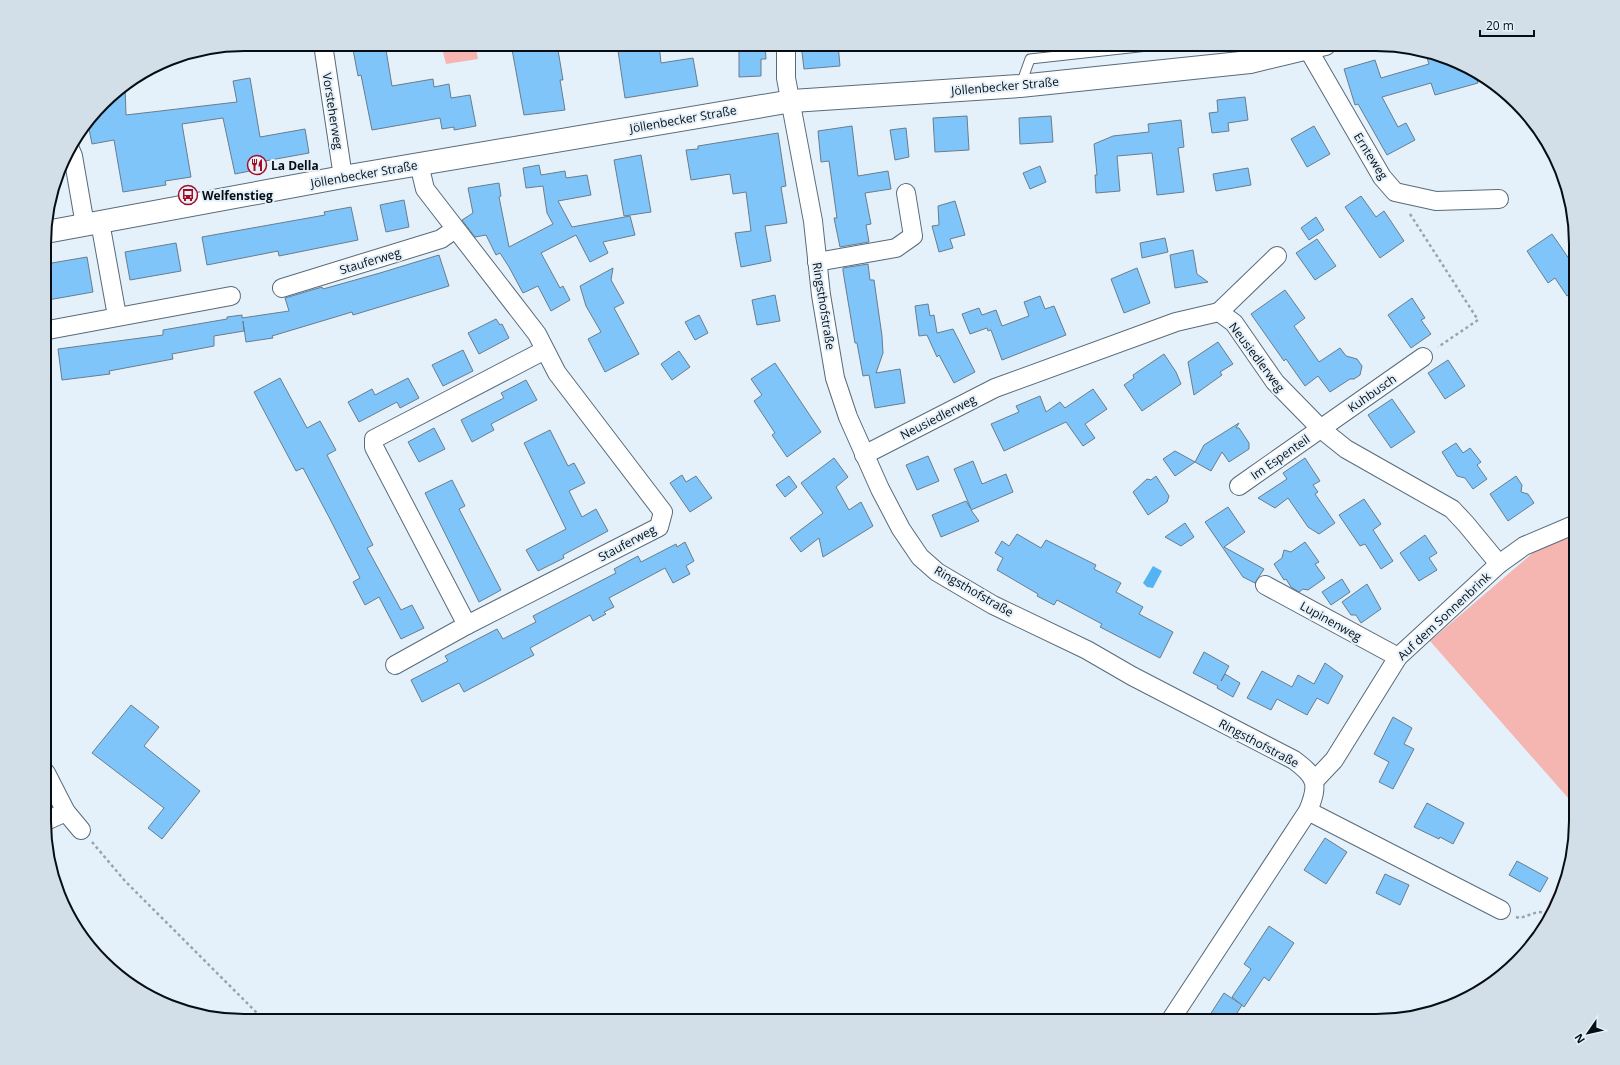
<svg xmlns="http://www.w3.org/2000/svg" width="1620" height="1065" font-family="'Open Sans',sans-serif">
	<rect width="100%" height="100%" fill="#e4f1fb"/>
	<g fill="#f5b6b2">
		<path d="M441 44H475L478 59 446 64Z"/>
		<path d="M1576 535V807L1430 641 1535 551Z"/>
		<path d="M1572 853 1565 885 1542 932 1533 943 1531 942Z"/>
	</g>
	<path fill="#56b3f3" d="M1153 566 1162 571 1153 588 1147 587 1143 583Z"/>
	<g fill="#7fc5fa" stroke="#697d8d">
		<path d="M352 44H385L392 86 433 79 434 87 449 84 451 98 470 95 476 126 454 130V127L442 129 440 118 372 130 361 75 358 76Z"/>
		<path d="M511 44H557L563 80H560L565 110 524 115Z"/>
		<path d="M617 44H659L661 63 693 58 698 86 625 98Z"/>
		<path d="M739 44H765L766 59H761V76L739 77Z"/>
		<path d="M801 44H838L840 66 804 69Z"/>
		<path d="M1425 52 1440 55 1474 71 1478 83 1435 95 1431 83 1382 97 1398 127 1406 123 1415 140 1387 155 1358 104 1355 105 1344 69 1375 60 1381 78 1429 64Z"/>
		<path d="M250 78 260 137 305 129 309 153 265 161V168L235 174 223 118 182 124 191 177 165 181 166 185 123 192 114 140 92 144 88 124 112 94 125 85 126 115 237 102 233 81Z"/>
		<path d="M1245 97 1248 120 1228 123 1229 131 1212 133 1209 113 1218 112 1217 100Z"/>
		<path d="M967 116 969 150 935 152 933 118Z"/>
		<path d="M1051 116 1053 142 1020 144 1019 118Z"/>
		<path d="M1181 120 1184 147 1178 148 1184 192 1157 195 1152 153 1117 156 1120 191 1096 193 1095 175H1097L1094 144 1113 136 1149 132 1148 124Z"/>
		<path d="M852 126 858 176 888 171 891 189 865 193 871 224 866 225 869 242 840 247 834 218H837L829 161 821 162 818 131Z"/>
		<path d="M1314 126 1330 154 1307 167 1291 139Z"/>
		<path d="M906 128 909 157 895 160 890 130Z"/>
		<path d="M778 133 786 186 781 187 787 223 765 226 771 261 741 267 735 233 751 231 746 192 733 194 730 174 691 180 686 150 698 149V146Z"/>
		<path d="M641 155 651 212 624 216 614 160Z"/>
		<path d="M539 165 541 175 565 171 566 178 587 175 591 195 558 201 572 227 630 216 635 235 603 242 608 253 590 262 576 235 541 253 560 288 563 286 570 300 551 311 538 286 523 293 509 267 500 253 496 255 486 235 475 237 462 220 473 213 468 188 499 183 501 196 499 197 509 247 553 224 547 213 543 186 526 188 523 168Z"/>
		<path d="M1040 166 1046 182 1030 189 1023 173Z"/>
		<path d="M1248 168 1251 185 1216 191 1213 174Z"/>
		<path d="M1361 196 1376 217 1384 211 1404 241 1380 258 1345 207Z"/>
		<path d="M404 200 409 227 386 232 380 205Z"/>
		<path d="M955 201 965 235 950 239 953 248 939 252 932 226 939 225 938 206Z"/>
		<path d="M351 207 358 240 279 256 278 251 207 265 202 237 325 215 324 212Z"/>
		<path d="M1316 217 1324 230 1309 240 1301 228Z"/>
		<path d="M1552 234 1576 269V290L1567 296 1555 278 1548 283 1527 251Z"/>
		<path d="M1165 238 1168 252 1142 258 1140 243Z"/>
		<path d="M1317 239 1336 266 1315 280 1296 253Z"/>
		<path d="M176 243 181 271 130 280 125 252Z"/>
		<path d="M1193 250 1197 274 1208 282 1175 288 1170 255Z"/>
		<path d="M439 255 449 286 353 315 352 312 272 336 273 338 246 342 243 321 244 331 214 336V346L172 354 173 359 109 371 110 374 62 380 58 349 163 335V330L227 319V317L242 315V318L289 311 285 298 322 287 323 289 380 273Z"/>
		<path d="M87 257 93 292 48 300 46 284V264Z"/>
		<path d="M868 264 870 280H874L882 336 883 353 876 373 900 369 905 403 875 408 869 375 863 376 857 343H855L843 271V268Z"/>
		<path d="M613 268 611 280 624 303 614 308 639 354 605 372 588 339 601 332 586 306 580 286Z"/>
		<path d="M1137 268 1150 303 1124 313 1111 279Z"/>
		<path d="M1285 290 1305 318 1294 326 1319 362 1340 348 1346 356 1357 359 1362 366 1360 375 1354 379H1350L1330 392 1318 376 1305 386 1286 359 1284 361 1251 314Z"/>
		<path d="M775 295 780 321 757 325 752 300Z"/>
		<path d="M1040 296 1045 309 1054 306 1066 335 1002 360 991 330 988 331 987 328 970 334 962 314 979 308 982 315 996 310 1002 326 1029 316 1024 302Z"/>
		<path d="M1412 298 1425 318 1421 320 1431 334 1411 348 1388 315Z"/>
		<path d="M928 304 930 316 934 315 937 333 953 329 975 372 954 383 939 355 937 357 927 335 919 336 915 306Z"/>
		<path d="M699 315 708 333 695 340 685 322Z"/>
		<path d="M496 319 500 325 502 324 509 338 479 354 468 333Z"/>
		<path d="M1218 342 1233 364 1220 372 1222 375 1194 395 1188 362Z"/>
		<path d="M463 350 473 371 443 386 432 365Z"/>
		<path d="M679 351 690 367 672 380 661 364Z"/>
		<path d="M1164 354 1176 372 1181 384 1142 411 1124 385 1134 378 1133 375Z"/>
		<path d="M1448 360 1465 386 1445 399 1428 373Z"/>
		<path d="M775 363 821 432 787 457 772 435 775 433 754 401 762 395 751 379Z"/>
		<path d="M280 378 307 428 320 421 336 450 327 455 373 545 367 548 401 610 412 605 424 628 401 639 379 597 365 605 353 582 360 578 330 519 303 468 296 471 254 392Z"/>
		<path d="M408 378 419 398 400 408 397 402 359 422 348 402 372 389 375 395Z"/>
		<path d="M526 380 537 400 491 424 494 430 472 442 461 420 504 398 501 393Z"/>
		<path d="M1093 389 1107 409 1085 424 1095 438 1083 446 1066 422 1004 451 991 424 1019 412 1016 406 1040 396 1046 412 1060 402 1065 408Z"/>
		<path d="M1392 399 1415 432 1391 448 1368 415Z"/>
		<path d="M1239 423 1236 428H1239L1249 443V449L1229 462 1222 452 1211 471 1195 462 1204 445Z"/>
		<path d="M434 428 445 449 419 462 408 442Z"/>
		<path d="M550 430 568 466 574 463 585 483 569 491 582 517 596 509 608 531 563 555 564 558 538 571 526 550 566 529 524 443Z"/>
		<path d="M1456 443 1463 453 1470 448 1481 462 1477 465 1487 479 1473 489 1465 478 1457 476 1442 452Z"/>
		<path d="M1175 451 1195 462 1175 476 1163 459Z"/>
		<path d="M928 456 939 481 917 490 906 465Z"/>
		<path d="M834 458 848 477 836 487 849 510 861 502 873 526 823 557 819 538 801 552 790 538 823 513 801 483Z"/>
		<path d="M1305 458 1320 481 1313 485 1318 492 1315 494 1335 523 1319 534 1308 527 1288 498 1275 508 1258 498 1287 479 1283 473Z"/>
		<path d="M973 461 982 484 1006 474 1013 492 971 510 979 521 941 537 932 515 966 501 971 509 954 469Z"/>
		<path d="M682 475 686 482 696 476 712 498 690 512 670 483Z"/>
		<path d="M789 476 797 487 785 497 776 485Z"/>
		<path d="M1156 476 1169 496 1167 502 1148 515 1133 492 1147 479 1151 480Z"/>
		<path d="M1516 476 1522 485 1521 492 1528 494 1534 503 1508 521 1490 494Z"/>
		<path d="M452 480 465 506 459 509 501 590 479 602 425 493Z"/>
		<path d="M1364 499 1381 524 1373 530 1393 561 1381 569 1365 544 1360 546 1339 515Z"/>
		<path d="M1228 507 1245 532 1224 547 1264 569 1255 583 1243 577 1205 522Z"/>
		<path d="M1185 523 1194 537 1181 546 1165 537Z"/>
		<path d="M1017 534 1041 548 1046 540 1096 565 1094 569 1121 583 1116 592 1143 607 1139 614 1173 632 1160 658 1100 627 1102 624 1057 600 1054 605 1037 596 1038 594 997 570 1003 558 995 553 1002 541 1009 546Z"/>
		<path d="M1425 535 1437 553 1429 558 1437 570 1419 581 1400 553Z"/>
		<path d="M685 542 694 561 686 566 690 574 673 583 665 568 609 598 614 607 604 612 606 614 593 621 590 615 530 648 534 655 464 692 459 683 422 702 411 680 448 661 445 656 497 629 503 639 536 622 533 616 616 573 614 569 638 556 641 562 676 544 677 547Z"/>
		<path d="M1305 542 1319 562 1315 564 1325 578 1308 590 1303 589 1299 592 1291 587 1286 579 1284 580 1274 564 1282 558 1284 550 1291 552Z"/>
		<path d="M1342 579 1350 592 1331 605 1322 592Z"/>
		<path d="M1367 584 1381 609 1361 623 1356 615H1351L1342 602Z"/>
		<path d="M1204 652 1229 666 1221 681 1225 674 1240 683 1233 697 1217 688 1218 686 1193 673Z"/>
		<path d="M1325 663 1343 676 1328 704 1317 698 1307 715 1277 699 1271 710 1247 698 1262 671 1292 687 1298 675 1314 684Z"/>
		<path d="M131 705 159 727 144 746 200 791 162 839 148 828 164 808 92 753Z"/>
		<path d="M1393 717 1412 728 1404 744 1414 749 1393 789 1379 782 1389 762 1374 754Z"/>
		<path d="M1427 803 1464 823 1453 844 1440 837 1439 839 1414 827Z"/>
		<path d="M1325 838 1347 852 1326 884 1304 870Z"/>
		<path d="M1517 861 1548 878 1540 892 1509 875Z"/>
		<path d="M1385 874 1409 885 1400 905 1376 893Z"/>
		<path d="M1269 926 1294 943 1269 981 1264 977 1244 1007 1232 997 1251 969 1244 964Z"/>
		<path d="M1224 993 1242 1005 1232 1021H1206Z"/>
	</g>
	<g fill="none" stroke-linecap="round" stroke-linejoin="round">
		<g stroke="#586b7a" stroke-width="11">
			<path id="lane" d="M1021 84 1030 59 1166 44"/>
		</g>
		<g stroke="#586b7a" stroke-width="20">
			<g id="street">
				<path d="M323 44 343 177"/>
				<path d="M786 44V78L813 221 821 295 835 378 848 417 880 489 901 529 920 557 937 572 993 605 1087 650 1132 676 1294 760C1317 777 1319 784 1308 811L1170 1021"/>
				<path d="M1305 44 1382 177 1395 192 1436 201 1499 199"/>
				<path d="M70 149 73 156 85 225"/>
				<path d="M419 164 425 189 537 334 557 373 663 512 659 527 467 625 374 447V439L545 350"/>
				<path d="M100 222 117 316"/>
				<path d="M817 262 896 248 913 236 906 193"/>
				<path d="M282 288 441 239 455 229"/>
				<path d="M1219 312 1277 256"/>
				<path d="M48 330 231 296"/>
				<path d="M864 455 995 388 1176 322 1219 312 1234 323 1275 382 1321 429 1346 449 1452 509 1466 524 1499 564"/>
				<path d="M1239 486 1423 357"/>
				<path d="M1265 585 1398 657"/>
				<path d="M395 665 467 625"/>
				<path d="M46 773 66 812 81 830"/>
				<path d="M1315 780 1334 760 1398 657 1499 564 1524 546 1576 524"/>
				<path d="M1308 811 1501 910"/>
				<path d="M46 821 66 812"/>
			</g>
		</g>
		<g stroke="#586b7a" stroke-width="24">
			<path id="secondary" d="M46 232 343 177 792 101 1020 86 1250 62 1325 44"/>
		</g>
		<g stroke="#99a4ac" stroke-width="2.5" stroke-dasharray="3 3" stroke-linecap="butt">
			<path d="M1410 214 1478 320 1438 347"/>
			<path d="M92 842 125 881 265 1021"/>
			<path d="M1516 917 1520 918 1538 912 1552 913"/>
		</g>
		<use href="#lane" stroke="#fff" stroke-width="9"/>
		<use href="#street" stroke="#fff" stroke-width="18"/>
		<use href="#secondary" stroke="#fff" stroke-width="22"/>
	</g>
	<defs>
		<g id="restaurant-ring" transform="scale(1)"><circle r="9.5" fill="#e4f1fb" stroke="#a50c23" stroke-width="1.5"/><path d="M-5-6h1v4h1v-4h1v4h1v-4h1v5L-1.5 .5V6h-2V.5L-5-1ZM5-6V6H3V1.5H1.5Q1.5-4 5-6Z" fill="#a50c23"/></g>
		<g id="bus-ring" transform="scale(1)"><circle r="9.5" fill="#e4f1fb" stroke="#a50c23" stroke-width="1.5"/><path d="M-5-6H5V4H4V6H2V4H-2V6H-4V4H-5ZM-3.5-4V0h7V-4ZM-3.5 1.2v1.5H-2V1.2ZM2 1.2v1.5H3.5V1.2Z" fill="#a50c23"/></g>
	</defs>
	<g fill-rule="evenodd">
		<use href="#restaurant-ring" x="257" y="165"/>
		<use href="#bus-ring" x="188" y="195"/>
	</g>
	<g text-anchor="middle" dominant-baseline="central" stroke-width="4" stroke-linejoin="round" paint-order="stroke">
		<g font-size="12" fill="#070e13" stroke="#e4f1fb">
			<text transform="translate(1005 86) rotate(-5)">Jöllenbecker Straße</text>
			<text transform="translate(333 111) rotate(81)">Vorsteherweg</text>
			<text transform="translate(683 119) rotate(-10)">Jöllenbecker Straße</text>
			<text transform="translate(1371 156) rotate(58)">Ernteweg</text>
			<text transform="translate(364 174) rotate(-10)">Jöllenbecker Straße</text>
			<text transform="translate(370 261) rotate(-17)">Stauferweg</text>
			<text transform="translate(824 306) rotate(81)">Ringsthofstraße</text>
			<text transform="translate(1257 357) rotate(53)">Neusiedlerweg</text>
			<text transform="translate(1372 393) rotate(-35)">Kuhbusch</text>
			<text transform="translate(938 417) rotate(-27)">Neusiedlerweg</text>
			<text transform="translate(1280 457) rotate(-35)">Im Espenteil</text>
			<text transform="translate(627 543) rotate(-28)">Stauferweg</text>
			<text transform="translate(974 591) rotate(30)">Ringsthofstraße</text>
			<text transform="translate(1444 616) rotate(-43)">Auf dem Sonnenbrink</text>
			<text transform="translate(1331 621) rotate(29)">Lupinenweg</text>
			<text transform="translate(1259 743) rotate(28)">Ringsthofstraße</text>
		</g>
		<g font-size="12" font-weight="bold" fill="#070e13" stroke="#e4f1fb" text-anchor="start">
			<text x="271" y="165">La Della</text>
			<text x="202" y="195">Welfenstieg</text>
		</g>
	</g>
	<path d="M0 0H1620V1065H0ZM244 51H1376A193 193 0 0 1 1569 244V821A193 193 0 0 1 1376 1014H244A193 193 0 0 1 51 821V244A193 193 0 0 1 244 51Z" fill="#d2dfe8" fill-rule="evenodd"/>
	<path fill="none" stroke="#070e13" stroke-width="2" d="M244 51H1376A193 193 0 0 1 1569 244V821A193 193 0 0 1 1376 1014H244A193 193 0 0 1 51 821V244A193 193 0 0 1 244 51Z"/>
	<g transform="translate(1588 1033) rotate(236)" stroke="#e4f1fb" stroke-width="3" paint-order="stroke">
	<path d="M0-3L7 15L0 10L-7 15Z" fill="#070e13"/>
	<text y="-6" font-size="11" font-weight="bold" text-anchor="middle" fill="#070e13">N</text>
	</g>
	<path d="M1480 30v6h54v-6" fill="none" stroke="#070e13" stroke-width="2"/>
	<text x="1486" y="30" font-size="12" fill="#070e13" stroke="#e4f1fb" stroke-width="3" paint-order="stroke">20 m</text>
</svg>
